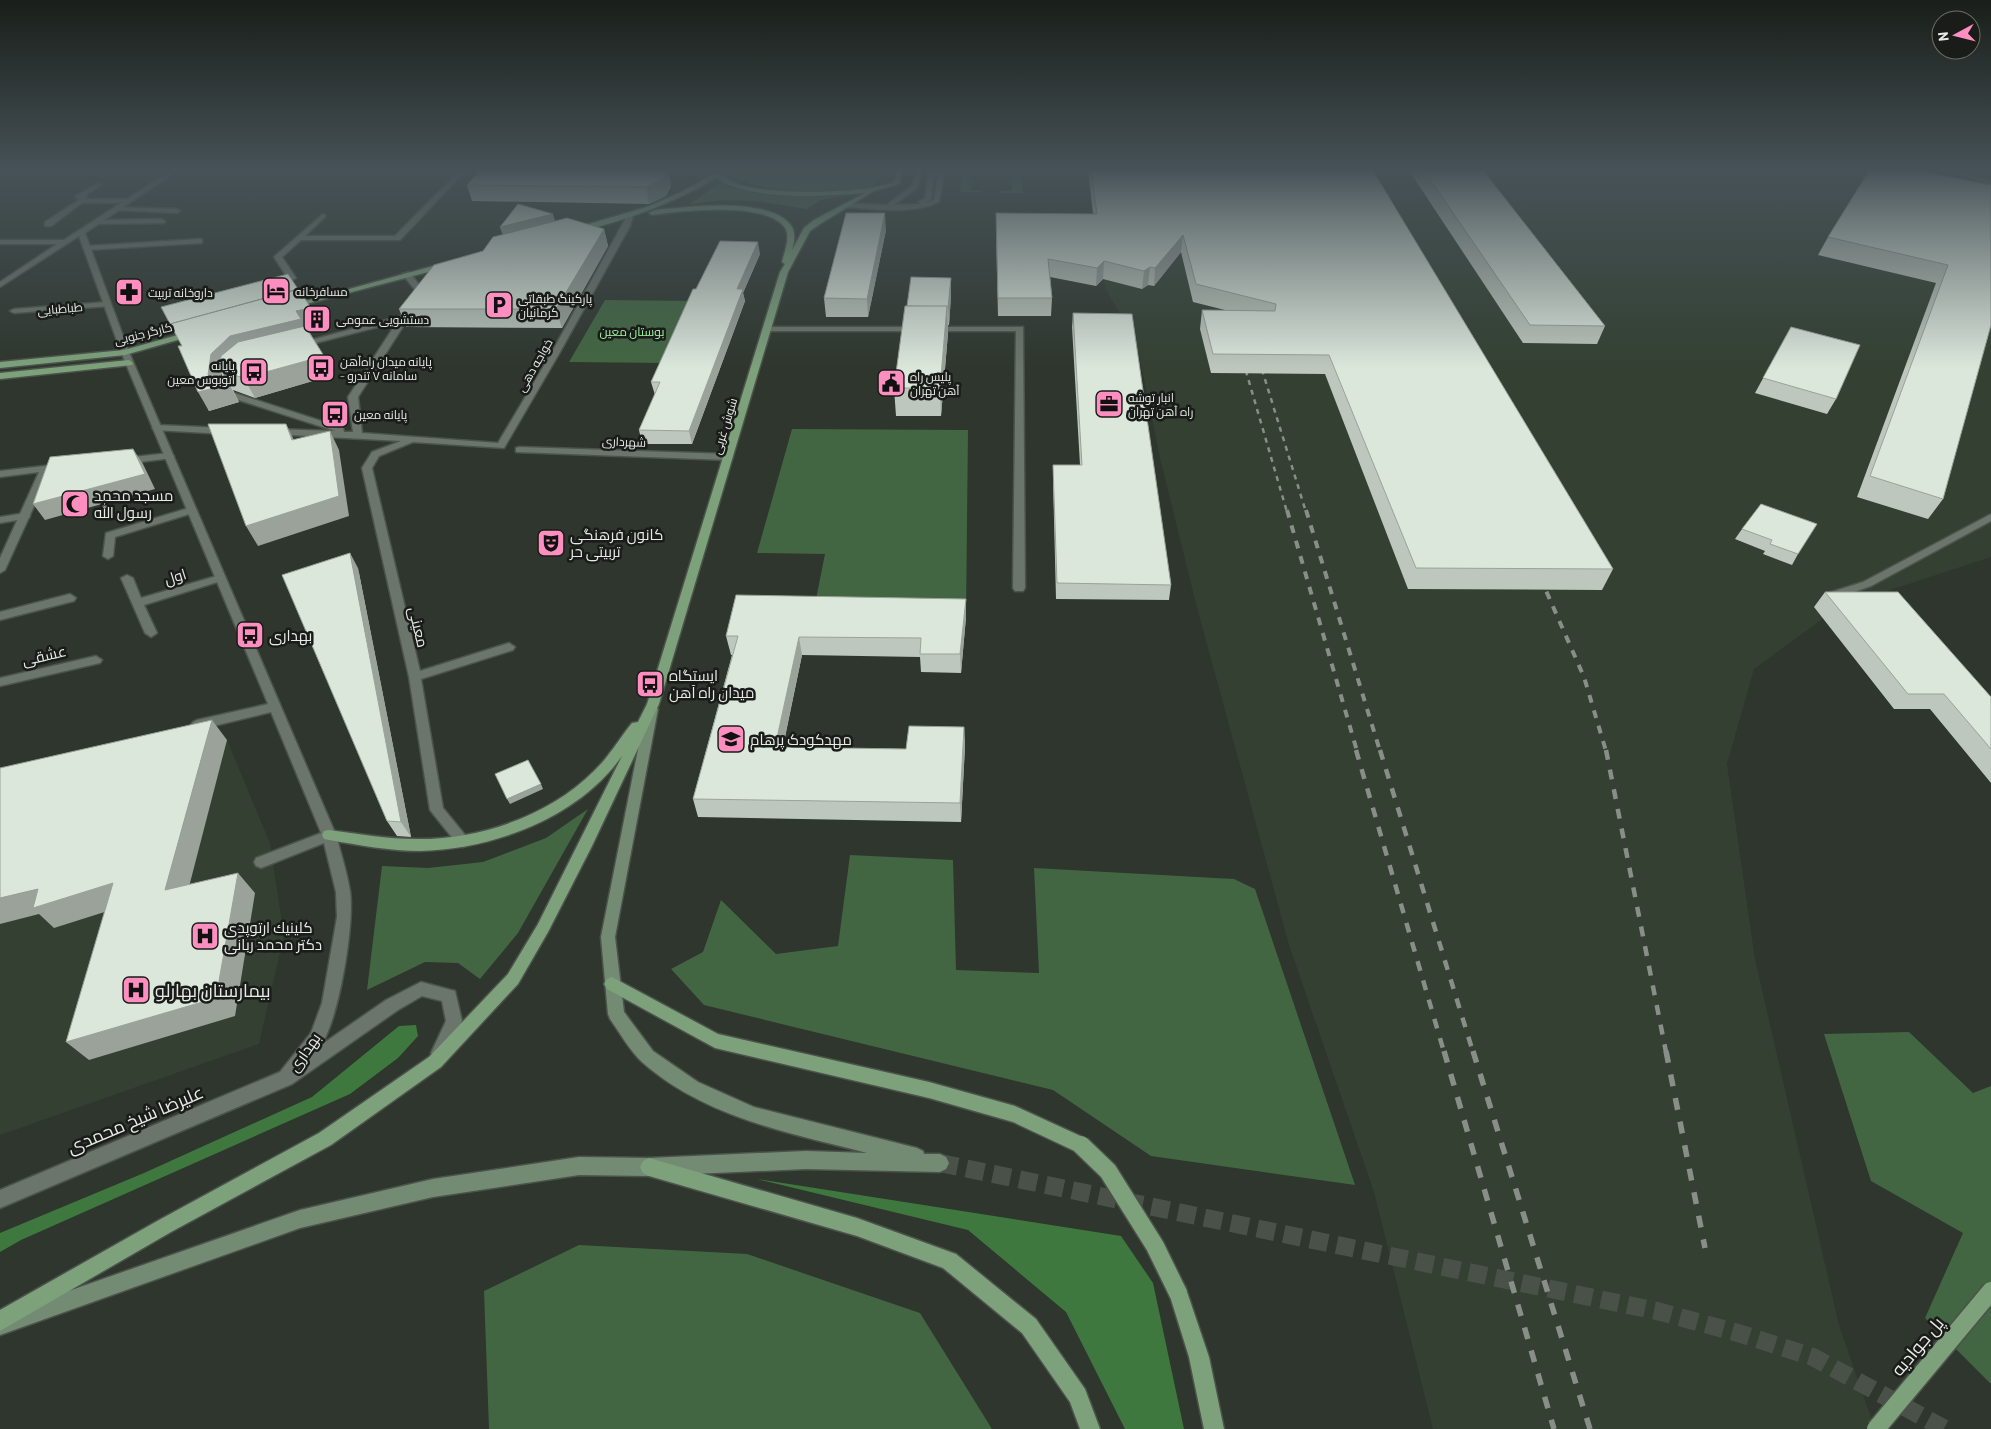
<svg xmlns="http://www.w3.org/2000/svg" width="1991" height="1429" font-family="Barlow,Cairo,sans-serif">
	<rect width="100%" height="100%" fill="#2e362d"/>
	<g fill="#334032">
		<path d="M1086 169H1991V557L1839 607 1754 669 1727 764 1755 959 1839 1325 1875 1429H1433L1374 1192 1289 945 1196 604 1160 458 1136 341 1105 288Z"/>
		<path d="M227 740 270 843 284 936 259 1044 0 1135V794Z"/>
	</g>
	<g fill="#426641">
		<path d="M732 169H883C878 184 878 185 862 189 822 189 770 196 734 177Z"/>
		<path d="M962 173H972L971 190 982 191V192H960Z"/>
		<path d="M1012 174H1022L1023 193H1001V191H1012Z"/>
		<path d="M719 183C748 199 810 195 844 196L821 200 807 209 756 201 723 200 690 204Z"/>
		<path d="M605 300 695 301 668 363 569 362Z"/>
		<path d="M792 429 968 430 966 617 813 614 825 554 757 553Z"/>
		<path d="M588 809 518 933 480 979 458 963 425 962 367 990 382 866 428 868 483 862 546 838Z"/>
		<path d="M850 855 953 860 956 970 1039 973 1034 868 1234 879 1255 889 1355 1185 1151 1156 1053 1090 704 1005 671 969 703 952 721 900 776 954 838 946Z"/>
		<path d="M1909 1032 1973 1093 1991 1086V1384L1925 1318 1963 1233 1871 1181 1824 1034Z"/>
		<path d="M579 1245 747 1254 920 1313 992 1429H489L484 1291Z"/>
	</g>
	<g fill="#3f783e">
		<path d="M416 1025 418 1036 398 1058 350 1094 21 1240 0 1252V1233L144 1173 312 1097 399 1026Z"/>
		<path d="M757 1179 1121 1236 1153 1283 1184 1429H1125L1066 1312 968 1230Z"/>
	</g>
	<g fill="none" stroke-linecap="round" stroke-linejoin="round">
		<path stroke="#4a5149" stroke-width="18" stroke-dasharray="18 9" stroke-linecap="butt" d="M940 1163 1657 1311 1738 1333 1813 1357 1945 1429"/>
		<g stroke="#4c534b" stroke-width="3">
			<g id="service">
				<path d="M917 169H923L917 188 894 205 921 204 918 202 925 198 929 169H935L931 199 924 203 934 200 939 169H945L939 202C911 215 876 209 846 207L843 205 846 203 888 205 889 203 912 186Z"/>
				<path d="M1943 169H1952L1991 181V185Z"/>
				<path d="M98 183 101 185 100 186 86 195 87 197 84 199H128L131 201 128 203H82L51 226H45V222L80 199 76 198V196Z"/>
				<path d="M116 207 177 209 180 211 177 213 114 210 113 209Z"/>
				<path d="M627 216 633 217 630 226 560 352 504 448 413 442 379 456 372 468 420 671 509 643 515 647 513 650 421 679 443 808 470 841 468 845 463 847 458 845 430 810 409 677 362 468 372 452 401 441 271 434 269 432 274 429 335 431 220 394 222 373 230 366 237 368 230 374 228 391 343 428 344 432H353L348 397 397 322 300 347 296 344 401 316 417 292 402 274 409 272 425 292 358 397 362 433 498 443 552 352Z"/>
				<path d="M161 219 165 221 164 223 96 224 92 222 96 220Z"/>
				<path d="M199 239H202V243L87 250 83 248 87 246Z"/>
				<path d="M107 302H110V306L14 313 10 311 14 309Z"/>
				<path d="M764 327H1023L1025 588 1023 591H1015L1013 588 1016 331H767L763 329Z"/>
				<path d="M157 425 226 428 231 431 226 434 154 430 152 428Z"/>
				<path d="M519 447 728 454 733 457 728 460 516 452V448Z"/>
				<path d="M192 507 197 510 196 512 115 537 113 556 108 559 103 556 106 533Z"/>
				<path d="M25 513 29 514 30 516 29 518 0 523V517Z"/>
				<path d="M1991 514V521L1871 586 1832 600 1826 596 1828 593 1863 582Z"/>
				<path d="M127 575 133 578 141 598 220 575 226 578 224 580 144 605 157 633 151 637 145 633 121 578Z"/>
				<path d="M70 594 76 598 74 601 0 620V612Z"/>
				<path d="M96 656 102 660 100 663 0 686V678Z"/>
				<path d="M329 830 334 831 336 835 334 839 261 868 256 866 254 862 256 858Z"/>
			</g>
		</g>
		<g stroke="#4c534b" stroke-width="3">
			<g id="minor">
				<path d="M173 169H180L85 233 129 352 128 354 121 352 79 236 0 287V282L57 244H0V240H64Z"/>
				<path d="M461 169H467L400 240H301L282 257 296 278 292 280H289L274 257 323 214 325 215V217L305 236H395Z"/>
				<path d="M169 453 174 456 172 458 124 464 119 461 124 458Z"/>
				<path d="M62 464 65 465V469L50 471 5 570 0 573V558L39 472 0 477V471Z"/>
			</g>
		</g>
		<g stroke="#4c534b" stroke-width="3">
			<path id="tertiary" d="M125 349 129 352 336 835C341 854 347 872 350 891 355 922 339 1019 321 1045L386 1000 421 982 455 991 462 1021 445 1058 439 1061 433 1058 431 1053 446 1021 442 1001 422 996 398 1010 292 1084 0 1208V1190L280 1072 311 1033 322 1003 337 917 336 892 322 835 271 712 197 730 193 728 191 725 193 722 197 720 268 704 121 352Z"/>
		</g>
		<g stroke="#4c534b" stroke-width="3">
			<path id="secondary" d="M652 705 658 709 615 937 624 1012 653 1051 698 1082 754 1107 917 1148 923 1151 924 1154H940L946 1157 949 1163 946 1169 940 1172 806 1169 649 1176 579 1175 433 1197 300 1228 0 1335V1315L300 1210 433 1179 579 1157 649 1158 806 1151 867 1153C789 1133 704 1117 642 1062 630 1051 620 1033 610 1019L608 1014 601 937 646 709Z"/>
		</g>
		<g stroke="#4c534b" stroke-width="3">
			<g id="primary">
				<path d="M897 169H903L899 184 874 191 820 224 810 231 788 272 659 704 592 846 548 932 518 984 441 1067 331 1145 171 1232 0 1331V1310L159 1220 319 1133 429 1057 508 974 538 924 622 756C578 818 494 849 420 851 390 851 359 845 329 840L324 839 322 835 324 831 329 830C358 834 387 839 416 839 479 840 549 816 594 771 609 757 619 739 632 723L638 722 647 704 780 272 785 264 782 262C784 253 791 237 785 228 768 201 680 211 652 215L649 213C656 208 669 209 678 208 706 205 775 200 792 227 796 234 794 243 792 250L804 228 814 220 865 193C821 196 753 202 716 178 673 204 626 220 578 232L574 230 575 228 647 207 681 192 716 173C724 176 731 182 740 185 772 195 863 194 894 182Z"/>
				<path d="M448 262 452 264 451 266 291 308 287 306Z"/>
				<path d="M192 331H195V335L125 355 0 368V362L124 350Z"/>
				<path d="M129 360 133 363 132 365 0 379V373Z"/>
				<path d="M612 977 718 1034 929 1082 1015 1106 1087 1139 1090 1145 1087 1151 1081 1154 1013 1122 929 1098 715 1048 607 989 604 984 607 979Z"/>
				<path d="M649 1158 857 1218 956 1254 1036 1319 1085 1389 1100 1429H1080L1070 1402 1022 1333 943 1268 857 1236 649 1176 643 1173 640 1167 643 1161Z"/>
				<path d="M1178 1284 1185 1286 1209 1357 1224 1429H1204L1189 1357 1169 1293 1171 1286Z"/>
			</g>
		</g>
		<use href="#service" fill="#6b756b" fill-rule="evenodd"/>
		<use href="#minor" fill="#6b756b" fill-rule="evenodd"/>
		<use href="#tertiary" fill="#6b756b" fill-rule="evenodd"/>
		<use href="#secondary" fill="#748b73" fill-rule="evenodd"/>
		<use href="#primary" fill="#7da17b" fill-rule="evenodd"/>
		<g stroke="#898f88" stroke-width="2.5" stroke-dasharray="5 5" stroke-linecap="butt">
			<path d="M1259 360 1306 512"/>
			<path d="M1243 361 1287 512"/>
		</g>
		<g stroke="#898f88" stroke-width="4" stroke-dasharray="8 8" stroke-linecap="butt">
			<path d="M1287 510 1357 751"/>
			<path d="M1306 510 1380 751"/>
			<path d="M1540 577 1584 677 1606 751"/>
		</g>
		<g stroke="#898f88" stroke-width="4.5" stroke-dasharray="10 10" stroke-linecap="butt">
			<path d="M1356 750 1444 1052"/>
			<path d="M1380 750 1473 1052"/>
			<path d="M1606 750 1666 1052"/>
		</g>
		<g stroke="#898f88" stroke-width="5.5" stroke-dasharray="12 12" stroke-linecap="butt">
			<path d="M1444 1051 1554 1429"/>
			<path d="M1473 1051 1590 1429"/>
			<path d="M1666 1051 1705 1248"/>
		</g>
		<g stroke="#4c534b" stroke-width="21" stroke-linecap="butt">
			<g id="primary-bridge">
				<path d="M1081 1145 1108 1171 1155 1246 1178 1293"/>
				<path d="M1876 1429 1991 1291"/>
			</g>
		</g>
		<use href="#primary-bridge" stroke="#7da17b" stroke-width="18"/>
	</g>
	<g fill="#bdc7bd" fill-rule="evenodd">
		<path d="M1088 169H1372L1613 569 1602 590 1408 589 1325 374 1211 373 1200 329 1202 310H1225L1193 302 1181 252 1154 286 1148 285 1142 289 1103 279 1096 286 1050 277 1052 298 1051 316H998L996 230 1093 214Z"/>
		<path d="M1408 169H1482L1605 326 1597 344 1523 343Z"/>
		<path d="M467 185 671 186 666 196 649 204 472 201Z"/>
		<path d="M1991 185 1943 499 1928 519 1857 497 1936 283 1818 255 1828 237Z"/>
		<path d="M555 221 604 229 608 246 562 328 406 327 399 309 483 251 503 234 500 227Z"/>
		<path d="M886 230 868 317H826L824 298Z"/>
		<path d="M760 254 743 293 745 301 692 444H642L639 430 655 395 651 382Z"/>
		<path d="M951 296 949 325H948V333L941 416H896L894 388 907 306Z"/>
		<path d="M1073 313 1171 585 1169 600 1056 599 1053 480V465H1080L1072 327Z"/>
		<path d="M319 325 307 328 324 356 333 375 255 398 233 390 239 402 209 411 178 346ZM221 373 226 383 220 380Z"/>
		<path d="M1791 327 1836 399 1827 414 1755 393Z"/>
		<path d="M1761 504 1798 554 1792 565 1763 554 1765 551 1735 539 1742 529Z"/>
		<path d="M358 568 411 837 397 836 387 821Z"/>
		<path d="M1825 592 1991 697V783L1930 709H1894L1814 607Z"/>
		<path d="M966 617 961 673 921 672 920 657 802 655 783 747 906 749 964 727 965 746 961 822 698 817 693 799 732 655H731L726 636Z"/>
	</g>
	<g fill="#9aa29a">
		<path d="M668 169 671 186 666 196 649 204 646 187Z"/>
		<path d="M885 213 886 230 868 317 867 299Z"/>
		<path d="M553 214 558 231 506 244 500 227Z"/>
		<path d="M604 229 608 246 562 328 556 309Z"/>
		<path d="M1183 235 1181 252 1154 286 1155 268Z"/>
		<path d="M758 242 760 254 743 293 745 301 692 444 689 431 737 289Z"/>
		<path d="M1104 261 1103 279 1096 286 1097 268Z"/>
		<path d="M1150 267 1148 285 1142 289 1144 271Z"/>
		<path d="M951 278V296L949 325 948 307Z"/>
		<path d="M947 306 948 333 941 416 940 388Z"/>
		<path d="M311 308 319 325 306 329 240 354 221 372 219 371 221 373 219 386 229 384 239 402 209 411 198 392 211 354 230 336 296 311Z"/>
		<path d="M324 356 333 375 255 398 244 378Z"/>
		<path d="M286 424 296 444 292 440Z"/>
		<path d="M330 431 339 450 349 516 258 546 246 526Z"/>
		<path d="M133 449 143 464 155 489 45 520 33 504Z"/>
		<path d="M350 553 358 568 411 837 401 822Z"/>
		<path d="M966 599V617L961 673 960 654Z"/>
		<path d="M799 637 802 655 779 765 775 747Z"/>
		<path d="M212 720 227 740 183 910 165 890Z"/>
		<path d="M964 727 965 746 961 822 960 803Z"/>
		<path d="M541 784 543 789 510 804 507 799Z"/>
		<path d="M238 873 255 893 235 1016 89 1060 66 1042Z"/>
		<path d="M113 883 133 903 54 928 39 914 0 924V898L38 889Z"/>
	</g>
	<g fill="#dce7dc" stroke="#9aa29a">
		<path d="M481 169H668L663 179 646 187 467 185Z"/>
		<path d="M1091 169H1372L1613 569 1416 568 1329 355 1213 354 1202 310 1275 311 1276 304 1196 284 1183 235 1155 268 1150 267 1144 271 1104 261 1097 268 1048 259 1052 298H998L996 213 1097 214Z"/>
		<path d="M1423 169H1482L1605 326 1530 325Z"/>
		<path d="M1870 169H1910L1991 185V325L1943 499 1870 476 1948 265 1828 237Z"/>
		<path d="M518 204 553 214 500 227Z"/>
		<path d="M846 213H885L867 299 824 298Z"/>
		<path d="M567 218 604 229 556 309H399L434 265 483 251 493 237Z"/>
		<path d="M720 241 758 242 737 289H743L689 431 639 430 660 382H651L693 289H696Z"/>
		<path d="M288 274 298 289 170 324 161 307Z"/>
		<path d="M911 277 951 278 948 307 907 306Z"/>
		<path d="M299 289 311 308 296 311 301 319 230 336 211 354 208 375 229 384 198 392 178 346H182L170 324Z"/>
		<path d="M905 306H947L940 388H894Z"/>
		<path d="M1073 313 1132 314 1171 585 1057 583 1053 465H1082Z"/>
		<path d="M305 326 324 356 244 378 219 371 221 356 238 342Z"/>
		<path d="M1791 327 1860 345 1836 399 1763 378Z"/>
		<path d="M208 424H286L292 440 330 431 339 496 246 526Z"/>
		<path d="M133 449 145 474 33 504 50 457Z"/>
		<path d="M1761 504 1817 524 1798 554 1770 544 1772 540 1742 529Z"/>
		<path d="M350 553 401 822 387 821 282 575Z"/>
		<path d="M1825 592H1898L1991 697V749L1944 694H1908Z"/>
		<path d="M736 595 966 599 960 654H920L921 638 799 637 775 747 906 749 909 726 964 727 960 803 693 799 738 636H726Z"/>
		<path d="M212 720 165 890 238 873 216 998 66 1042 113 883 33 908 38 889 0 898V768Z"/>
		<path d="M528 760 541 784 507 799 495 774Z"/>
	</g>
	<linearGradient id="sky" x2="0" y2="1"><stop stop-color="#191e19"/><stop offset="0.46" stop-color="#465257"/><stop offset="1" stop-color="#465257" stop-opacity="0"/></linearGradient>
	<rect width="1991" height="369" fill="url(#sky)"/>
	<defs>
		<g id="hotel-square" transform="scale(1.4375)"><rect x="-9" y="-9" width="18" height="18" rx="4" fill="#fd8ebf" stroke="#191c18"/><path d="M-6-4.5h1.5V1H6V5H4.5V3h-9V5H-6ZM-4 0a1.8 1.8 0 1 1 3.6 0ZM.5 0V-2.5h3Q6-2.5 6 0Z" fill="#111"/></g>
		<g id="pharmacy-square" transform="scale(1.4375)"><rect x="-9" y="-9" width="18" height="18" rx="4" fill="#fd8ebf" stroke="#191c18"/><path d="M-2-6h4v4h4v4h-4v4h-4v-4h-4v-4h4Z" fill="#111"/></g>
		<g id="parking-square" transform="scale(1.4375)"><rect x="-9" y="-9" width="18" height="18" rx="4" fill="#fd8ebf" stroke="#191c18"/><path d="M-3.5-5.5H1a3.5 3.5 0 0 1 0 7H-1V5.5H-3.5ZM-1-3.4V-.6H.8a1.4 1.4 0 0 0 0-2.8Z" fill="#111"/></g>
		<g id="building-square" transform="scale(1.4375)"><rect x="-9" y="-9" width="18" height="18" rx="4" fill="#fd8ebf" stroke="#191c18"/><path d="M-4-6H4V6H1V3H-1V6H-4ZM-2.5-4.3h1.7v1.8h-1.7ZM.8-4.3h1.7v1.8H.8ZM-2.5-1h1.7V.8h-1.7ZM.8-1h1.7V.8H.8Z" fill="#111"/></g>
		<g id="bus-square" transform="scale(1.4375)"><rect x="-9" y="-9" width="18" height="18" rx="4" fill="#fd8ebf" stroke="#191c18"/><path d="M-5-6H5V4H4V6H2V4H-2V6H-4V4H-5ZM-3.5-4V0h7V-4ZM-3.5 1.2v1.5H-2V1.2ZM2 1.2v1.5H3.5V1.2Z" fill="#111"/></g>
		<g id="civic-square" transform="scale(1.4375)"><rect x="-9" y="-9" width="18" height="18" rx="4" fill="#fd8ebf" stroke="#191c18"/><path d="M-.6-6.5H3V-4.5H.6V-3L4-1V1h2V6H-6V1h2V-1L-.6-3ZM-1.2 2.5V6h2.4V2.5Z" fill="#111"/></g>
		<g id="office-square" transform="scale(1.4375)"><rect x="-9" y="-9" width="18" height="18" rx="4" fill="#fd8ebf" stroke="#191c18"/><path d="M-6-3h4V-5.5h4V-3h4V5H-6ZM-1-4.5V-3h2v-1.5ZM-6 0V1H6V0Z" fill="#111"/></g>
		<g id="mosque-square" transform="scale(1.4375)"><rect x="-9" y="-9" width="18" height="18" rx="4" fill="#fd8ebf" stroke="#191c18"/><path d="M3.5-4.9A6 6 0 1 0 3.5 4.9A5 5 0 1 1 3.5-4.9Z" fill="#111"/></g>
		<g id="theatre-square" transform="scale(1.4375)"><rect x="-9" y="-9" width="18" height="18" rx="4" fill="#fd8ebf" stroke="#191c18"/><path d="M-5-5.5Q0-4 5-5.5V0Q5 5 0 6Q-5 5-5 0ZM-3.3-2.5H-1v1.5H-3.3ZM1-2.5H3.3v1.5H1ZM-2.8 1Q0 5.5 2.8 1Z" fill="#111"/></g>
		<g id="school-square" transform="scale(1.4375)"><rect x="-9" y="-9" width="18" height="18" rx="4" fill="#fd8ebf" stroke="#191c18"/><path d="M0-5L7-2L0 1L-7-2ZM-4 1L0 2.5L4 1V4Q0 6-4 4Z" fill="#111"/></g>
		<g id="hospital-square" transform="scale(1.4375)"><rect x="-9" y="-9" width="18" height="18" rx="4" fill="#fd8ebf" stroke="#191c18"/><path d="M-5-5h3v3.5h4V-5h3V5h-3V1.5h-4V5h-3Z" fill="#111"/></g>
	</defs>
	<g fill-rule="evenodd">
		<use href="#hotel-square" x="276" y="291"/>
		<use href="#pharmacy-square" x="129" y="292"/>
		<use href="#parking-square" x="499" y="305"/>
		<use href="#building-square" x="317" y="319"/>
		<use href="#bus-square" x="321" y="368"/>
		<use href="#bus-square" x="254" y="372"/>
		<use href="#civic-square" x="891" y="383"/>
		<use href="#office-square" x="1109" y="404"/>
		<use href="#bus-square" x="335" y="414"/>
		<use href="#mosque-square" x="75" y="504"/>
		<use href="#theatre-square" x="551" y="543"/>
		<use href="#bus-square" x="250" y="635"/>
		<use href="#bus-square" x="650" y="684"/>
		<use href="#school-square" x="731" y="739"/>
		<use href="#hospital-square" x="205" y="936"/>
		<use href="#hospital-square" x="136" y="990"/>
	</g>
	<g text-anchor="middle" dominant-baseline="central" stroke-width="5" stroke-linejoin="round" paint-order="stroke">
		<g font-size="12" fill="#e7ece6" stroke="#191c18" text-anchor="start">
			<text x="295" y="291">مسافرخانه</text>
			<text x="148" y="292">داروخانه تربیت</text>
			<text x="518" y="298">پارکینگ طبقاتی<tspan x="518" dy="14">کرمانیان</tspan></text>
			<text x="336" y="319">دستشویی عمومی</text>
			<text x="340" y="361">پایانه میدان راه‌آهن<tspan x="340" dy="14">- سامانه ۷ تندرو</tspan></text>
			<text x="235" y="365" text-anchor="end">پایانه<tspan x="235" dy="14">اتوبوس معین</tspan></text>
			<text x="910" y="376">پلیس راه<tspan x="910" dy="14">آهن تهران</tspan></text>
			<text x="1128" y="397">انبار توشه<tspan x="1128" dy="14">راه آهن تهران</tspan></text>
			<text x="354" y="414">پایانه معین</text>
		</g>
		<g font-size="12" fill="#e7ece6" stroke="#191c18">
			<text transform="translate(60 308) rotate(-5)">طباطبایی</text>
			<text transform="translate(143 333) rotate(-14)">کارگر جنوبی</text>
			<text transform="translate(534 365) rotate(-60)">خواجه دهی</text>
			<text transform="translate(724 426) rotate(-73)">شوش غربی</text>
			<text transform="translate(624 441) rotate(2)">شهرداری</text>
		</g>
		<g font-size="12" fill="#a4f4a1" stroke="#191c18">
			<text x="632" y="331">بوستان معین</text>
		</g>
		<g font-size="15" fill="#e7ece6" stroke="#191c18" text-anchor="start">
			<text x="94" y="495">مسجد محمد<tspan x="94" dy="17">رسول الله</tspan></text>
			<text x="570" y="534">کانون فرهنگی<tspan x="570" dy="17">تربیتی حر</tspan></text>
			<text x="269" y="635">بهداری</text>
			<text x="669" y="675">ایستگاه<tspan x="669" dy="17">میدان راه آهن</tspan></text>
			<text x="750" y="739">مهدکودک پرهام</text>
			<text x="224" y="927">كلينيك ارتوپدى<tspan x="224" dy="17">دكتر محمد ربانى</tspan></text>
		</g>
		<g font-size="15" fill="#e7ece6" stroke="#191c18">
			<text transform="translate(175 576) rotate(-17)">اول</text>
			<text transform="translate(419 627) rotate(77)">معینی</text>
			<text transform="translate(44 655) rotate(-13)">عشقی</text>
			<text transform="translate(304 1052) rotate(-55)">بهداری</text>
		</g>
		<g font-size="18" fill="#e7ece6" stroke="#191c18" text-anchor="start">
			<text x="155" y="990">بیمارستان بهارلو</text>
		</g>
		<g font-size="18" fill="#e7ece6" stroke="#191c18">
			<text transform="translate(135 1119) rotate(-23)">علیرضا شیخ محمدی</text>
			<text transform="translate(1917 1346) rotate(-50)">پل جوادیه</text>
		</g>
	</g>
	<g transform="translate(1956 35) rotate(263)"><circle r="24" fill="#191c18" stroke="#6b6f6a"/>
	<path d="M0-4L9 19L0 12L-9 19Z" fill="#fd8ebf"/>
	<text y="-8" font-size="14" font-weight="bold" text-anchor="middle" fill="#e7ece6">N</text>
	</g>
</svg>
